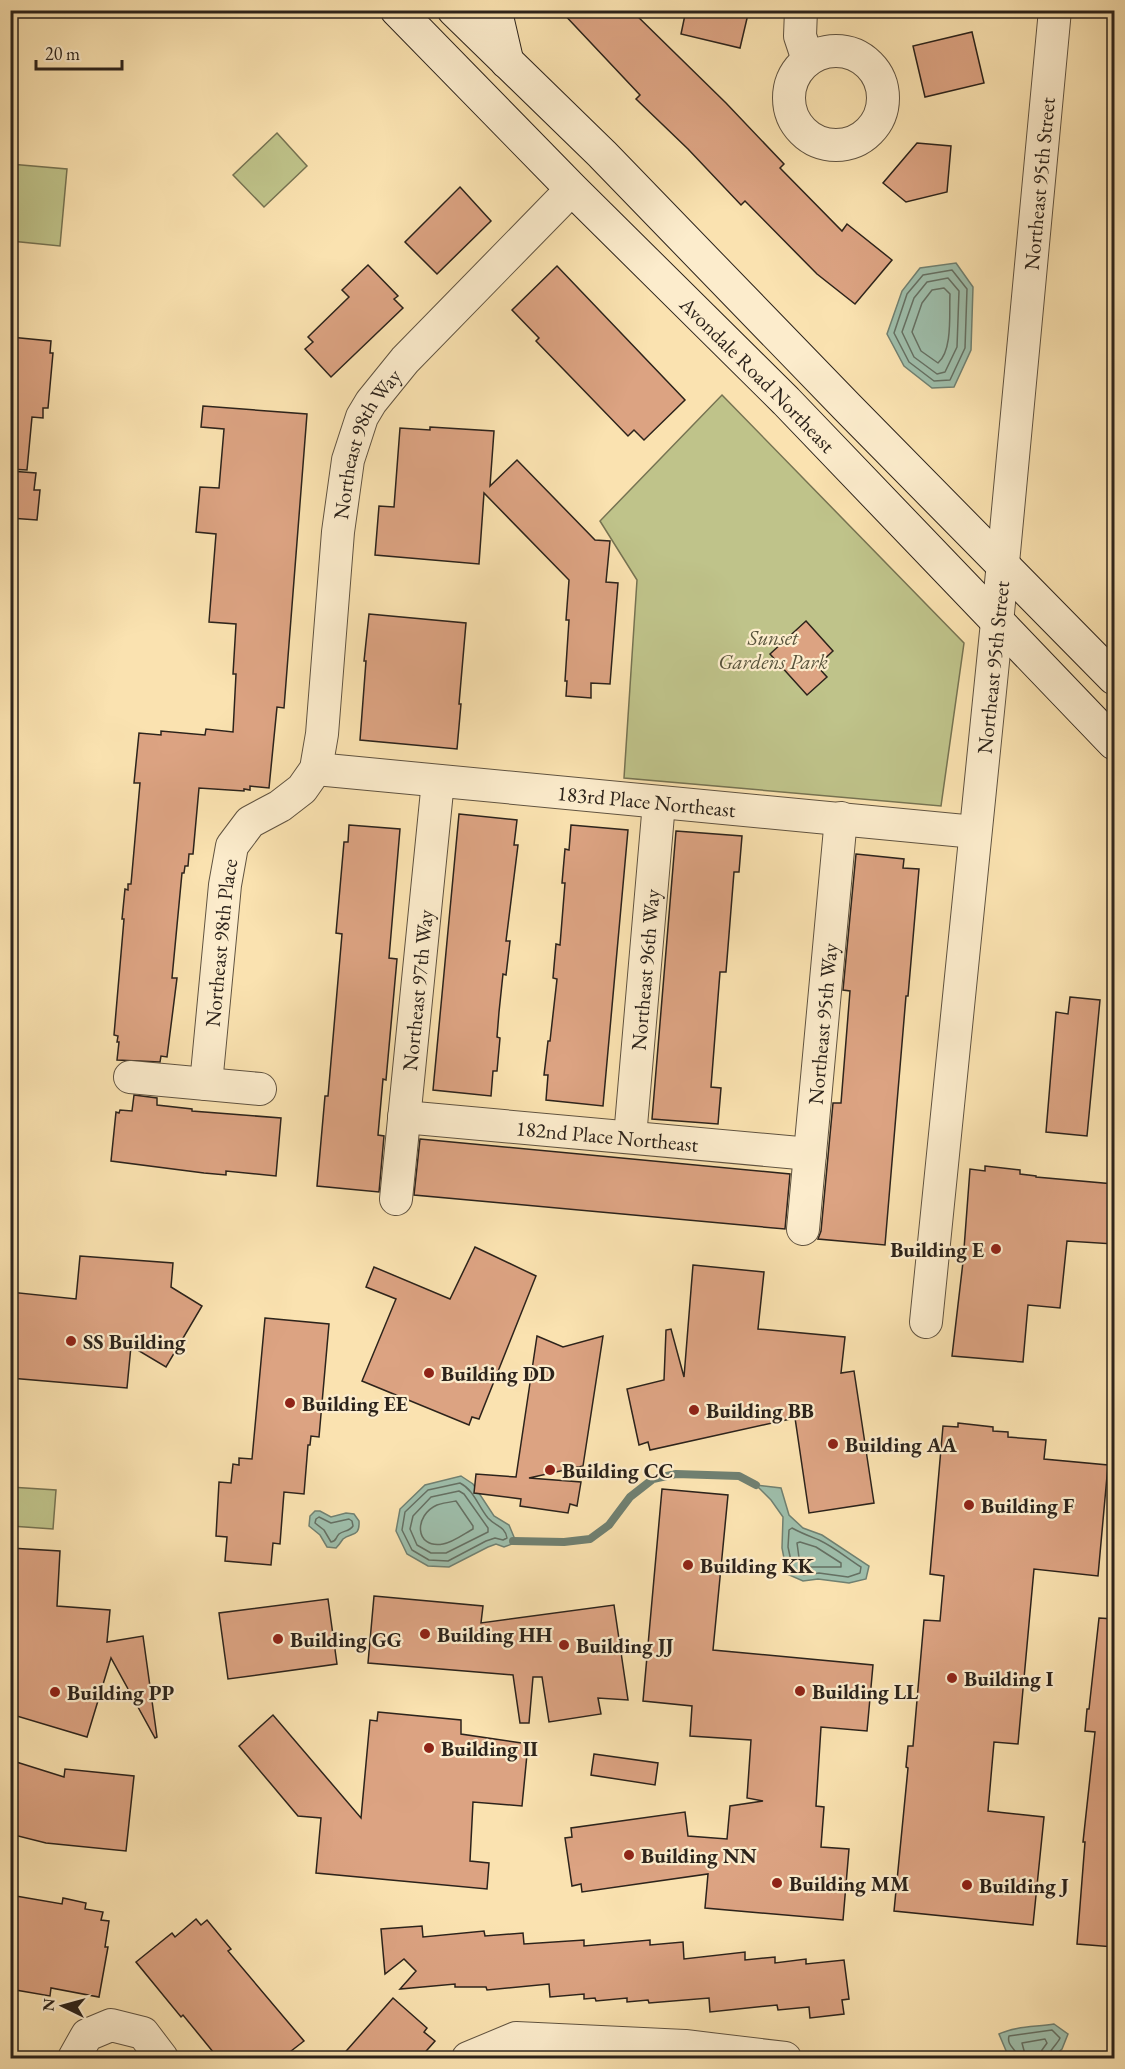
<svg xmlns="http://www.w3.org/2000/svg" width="1125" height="2069" font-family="'EB Garamond',serif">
	<rect width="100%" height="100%" fill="#fae2b0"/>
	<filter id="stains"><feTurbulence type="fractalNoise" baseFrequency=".00333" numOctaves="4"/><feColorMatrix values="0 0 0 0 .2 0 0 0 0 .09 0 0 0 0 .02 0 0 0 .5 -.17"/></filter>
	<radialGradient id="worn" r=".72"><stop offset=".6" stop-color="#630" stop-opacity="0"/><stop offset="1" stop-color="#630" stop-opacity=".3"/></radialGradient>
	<g fill="#bfc38a" stroke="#767352" stroke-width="1.5">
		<path d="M277 133 307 166 264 207 233 175Z"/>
		<path d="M10 164 67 169 60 246 11 241Z"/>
		<path d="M722 395 964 643 941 806 624 778 637 580 600 521Z"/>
		<path d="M10 1487 56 1490 53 1529 11 1526Z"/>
	</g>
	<g fill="#9ebeab" stroke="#708071" stroke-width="1.5">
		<path d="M956 263 973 287 971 350 954 387 932 388 904 366 887 334 902 291 920 268Z"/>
		<path d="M461 1476 473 1484 494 1516 509 1525 514 1537 512 1544 504 1547 496 1544 488 1547 449 1567 428 1566 407 1554 396 1531 400 1509 425 1485Z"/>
		<path d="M756 1485 781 1488 789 1515 803 1528 822 1535 869 1566 866 1579 849 1583 818 1579 803 1581 787 1574 782 1548 783 1517 771 1500Z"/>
		<path d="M315 1511H320L331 1517 346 1513 354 1514 359 1521C360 1538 351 1532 343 1539 341 1542 339 1545 336 1548L327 1547 320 1535 309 1526 310 1516Z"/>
		<path d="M1054 2024 1068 2034 1062 2049 1052 2058H1016L1007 2053 999 2034C1015 2026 1036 2027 1054 2024Z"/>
	</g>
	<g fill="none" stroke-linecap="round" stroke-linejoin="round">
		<g stroke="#657063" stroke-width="1.5">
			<path d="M952 270 967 289 965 348 950 380 934 381 909 362 894 333 907 294 923 275Z"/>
			<path d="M948 278 959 291 957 347 945 372 937 374 914 357 902 332 914 298 927 282Z"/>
			<path d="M944 288 950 294C949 313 953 350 938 363L921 351 912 332 922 303 932 290Z"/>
			<path d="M460 1483C474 1490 478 1506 488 1518 495 1526 505 1526 507 1538L503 1540 495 1538 486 1541 448 1561 429 1560 412 1550 402 1530 405 1512 428 1490Z"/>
			<path d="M459 1491 464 1494 488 1528V1532L446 1553H431L417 1545 410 1529 413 1516 431 1497Z"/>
			<path d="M456 1501 473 1526V1529C464 1534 452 1543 443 1544 414 1549 414 1515 437 1505 443 1503 450 1502 456 1501Z"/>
			<path d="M319 1517 331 1523 349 1519 352 1521 353 1526C349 1532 344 1530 339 1534 335 1538 337 1541 331 1542L324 1530 315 1523 316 1519Z"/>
			<path d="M792 1528C801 1533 809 1536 819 1540 834 1547 847 1558 861 1567L860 1573 848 1577 819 1573 804 1575 793 1570 788 1547 789 1530Z"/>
			<path d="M800 1542 816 1547 841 1563V1567H806L800 1565 797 1543Z"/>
			<path d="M1018 2058C1018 2050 1006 2046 1009 2036L1052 2030 1060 2038C1057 2045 1048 2051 1048 2058"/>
			<path d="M1026 2058 1022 2043 1045 2039 1047 2043 1042 2050 1040 2058"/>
		</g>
		<path stroke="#708071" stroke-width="8" d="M513 1541 564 1542 590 1539 609 1525 630 1497 653 1479 676 1474 739 1476 756 1485"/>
	</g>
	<g fill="#dca382" stroke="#2c231b" stroke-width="1.5">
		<path d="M560 10H631L726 103 784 164 780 168 842 231 847 224 892 260 855 304 817 274 745 201 741 205 688 149 636 99 640 95Z"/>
		<path d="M686 10H749L740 48 681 34Z"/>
		<path d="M972 32 984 83 925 97 913 46Z"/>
		<path d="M917 143 951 146 947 192 906 202 883 183Z"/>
		<path d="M460 187 491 221 437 274 405 242Z"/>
		<path d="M368 265 398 296 394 299 403 308 331 377 305 349 313 342 308 337 349 297 342 290Z"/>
		<path d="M557 266 685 400 644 440 634 430 628 436 536 341 539 338 512 310Z"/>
		<path d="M10 337 51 341 50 353H53L48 408H43V418L32 417 27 470 10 469Z"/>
		<path d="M203 406 307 414 284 708 277 707 269 788 250 786V790L244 789V791L199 788 193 854H189L188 866H185L184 873H182L172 978H177L167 1057 161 1056 160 1062 117 1060 119 1042H117L118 1036 114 1035 124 919H122L125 889 128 890V884H131L140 783H134L139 733 161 735V731L205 735 206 729 233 732 236 674H233L236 624 209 622 216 534 196 532 200 487 219 488 224 429 201 427Z"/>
		<path d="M430 427 494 431 490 486 517 460 595 540 610 541 606 582 618 583 610 684 591 683V698L566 696 567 681H565L569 620H566L569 580 484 493 479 564 375 555 379 506 394 507 400 428 430 430Z"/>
		<path d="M10 471 36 473 34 490H40L37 520 10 518Z"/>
		<path d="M369 614 466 623 459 704H461L457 749 360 740 366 661H364Z"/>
		<path d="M806 621 833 651 817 666 827 677 807 695 770 654Z"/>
		<path d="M459 814 517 820 514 845H518L506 941H510L506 975 503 974 499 1012 497 1037 500 1038 497 1071H493L491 1096 433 1090Z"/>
		<path d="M349 825 400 829 389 958 397 959 386 1080 383 1079 378 1135 384 1136 379 1192 317 1186 325 1096H328L342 934 336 933 344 842H348Z"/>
		<path d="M571 825 628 830 603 1106 546 1100 548 1075H544L548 1041H550L557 979 553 978 556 944 560 945 565 883H562L565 849 569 850Z"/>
		<path d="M676 831 742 836 739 872H734L726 972H720L711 1087 721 1088 718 1124 652 1119Z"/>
		<path d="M856 854 904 859 903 868 919 869 908 996H906L885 1245 818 1239 821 1231 833 1103H841L850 991 843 990Z"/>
		<path d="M1070 997 1100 1000 1087 1136 1046 1132 1056 1012 1068 1014Z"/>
		<path d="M134 1095 157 1098V1105L192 1109V1111L281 1118 276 1176 226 1171V1175L204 1173 111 1161 116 1112 119 1113 120 1110 132 1111Z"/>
		<path d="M420 1139 790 1174 785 1229 414 1195Z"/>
		<path d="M985 1166 1020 1170V1174L1036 1176V1177L1114 1184V1244L1067 1241 1060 1308 1028 1305 1023 1362 952 1356 963 1262 970 1169 985 1171Z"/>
		<path d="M475 1247 536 1276 479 1419 472 1417 469 1425 362 1381 396 1299 366 1287 374 1267 450 1299Z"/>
		<path d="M80 1256 173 1263 171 1287 202 1306 166 1367 131 1346 127 1388 10 1378V1292L76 1299Z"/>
		<path d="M693 1265 764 1272 758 1329 845 1337 841 1373 854 1371 874 1503 809 1513 795 1418 650 1450 648 1442 639 1445 627 1389 664 1380 666 1330 671 1329 684 1377Z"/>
		<path d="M265 1318 329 1324 319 1437 311 1436 310 1445H308L304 1494 284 1492 280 1544 273 1543 271 1565 225 1561 227 1537 216 1536 219 1482 231 1483 233 1464 239 1465V1458L252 1459Z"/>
		<path d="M537 1336 563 1347 603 1336 583 1466 529 1478 581 1482 577 1506 570 1504 568 1513 520 1506 521 1499 474 1493 476 1474 516 1477Z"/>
		<path d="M958 1423 993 1427V1431L1008 1432V1437L1046 1440 1044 1459 1108 1465 1098 1576 1034 1569 1018 1744 994 1742 988 1811 1044 1817 1033 1925 894 1911 908 1768 906 1767 908 1746H913L924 1620 940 1621 944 1576 930 1574 943 1426 958 1427Z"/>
		<path d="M662 1489 728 1495 713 1650 873 1665 867 1731 821 1727 816 1806 824 1807 821 1847 849 1849 843 1920 705 1908 708 1874 582 1892 581 1884 572 1886 565 1838 572 1837 571 1828 685 1812 688 1836 727 1839 730 1806 763 1801 747 1798 751 1740 690 1736 692 1706 643 1701Z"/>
		<path d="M10 1548 60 1551 57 1606 110 1610 107 1642 143 1636 157 1737 155 1738 111 1658 87 1737 10 1714Z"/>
		<path d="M374 1596 483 1606 481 1623 614 1605 628 1700 598 1698 601 1714 549 1722 542 1677H533L529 1723H520L513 1675 368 1663Z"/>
		<path d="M328 1599 337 1664 228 1679 219 1613Z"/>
		<path d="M1099 1618 1114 1619V1947L1077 1944 1085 1842H1083L1095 1732 1085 1731 1087 1709H1089Z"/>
		<path d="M378 1712 461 1720V1734L528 1744 522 1806 473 1802 470 1861 489 1863 487 1889 316 1873 321 1818 298 1816 239 1746 273 1715 361 1818 370 1720 377 1721Z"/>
		<path d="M594 1754 658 1763 655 1785 591 1775Z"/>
		<path d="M10 1760 64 1777 65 1769 134 1776 126 1851 46 1843 10 1834Z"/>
		<path d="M10 1895 62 1904 63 1898 86 1903 85 1909 103 1912 101 1920 109 1921 105 1947H108L99 1997 51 1988 50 1996 10 1989Z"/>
		<path d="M196 1919 201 1925 207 1920 231 1949 228 1951 304 2041 282 2058H218L183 2015 181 2017 136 1962 172 1933 175 1937Z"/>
		<path d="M422 1926 423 1937 484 1931 485 1936 523 1933 524 1944 584 1940V1946L650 1940V1945L683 1942 684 1959 745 1952V1960L775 1957V1963L806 1959V1964L844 1960 849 1999 842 2000 844 2014 810 2018 809 2007 778 2010 777 2005 710 2012 709 1998 649 2003 648 2000 627 2002V1998L596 2001 595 1998 584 1999V1994L550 1997 549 1984 487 1990 486 1987H455V1984L400 1989 416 1971 404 1959 385 1974 381 1929Z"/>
		<path d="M393 1998 427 2028 424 2032 435 2041 420 2058H340Z"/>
	</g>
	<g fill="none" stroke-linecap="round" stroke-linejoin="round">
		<g stroke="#605340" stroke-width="34">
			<g id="street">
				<path d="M801 10 800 36 808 60"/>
				<circle cx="836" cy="98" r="47"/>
				<path id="s1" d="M316 769 975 832"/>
				<path d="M130 1077 260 1089"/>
				<path id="s2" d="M206 1084 225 885 232 846 250 822 280 806 302 789 316 769 322 734 338 532 348 460 362 417 371 402 405 360 572 189"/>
				<path id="s3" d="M404 1117 810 1154"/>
				<path id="s4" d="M630 1137 659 803"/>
				<path id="s5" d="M396 1199 438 781"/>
				<path id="s6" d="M803 1229 841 818"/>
				<path id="s7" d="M926 1322 1003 563 1055 10"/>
				<path d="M74 2058 87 2035 111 2025 143 2033 162 2058"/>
				<path d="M468 2058 516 2038 685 2046 785 2058"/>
			</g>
		</g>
		<g stroke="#2c231b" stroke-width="35">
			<g id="secondary">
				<path id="s8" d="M397 10 572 189 786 401 1114 743"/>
				<path d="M454 10 602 154 848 408 1114 678"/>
				<path d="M495 10 507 62"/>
			</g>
		</g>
		<use href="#street" stroke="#fceccc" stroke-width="32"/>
		<use href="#secondary" stroke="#fceccc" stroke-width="33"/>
	</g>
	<g fill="#8f2418" stroke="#fceccc" stroke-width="2">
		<circle cx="996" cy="1249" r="6"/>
		<circle cx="71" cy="1341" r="6"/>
		<circle cx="429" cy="1373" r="6"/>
		<circle cx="290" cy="1403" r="6"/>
		<circle cx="694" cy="1410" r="6"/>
		<circle cx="833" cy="1444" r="6"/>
		<circle cx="550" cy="1470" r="6"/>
		<circle cx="969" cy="1505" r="6"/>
		<circle cx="688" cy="1565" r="6"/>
		<circle cx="425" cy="1634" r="6"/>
		<circle cx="278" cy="1639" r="6"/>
		<circle cx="564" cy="1645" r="6"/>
		<circle cx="952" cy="1678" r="6"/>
		<circle cx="800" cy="1691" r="6"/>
		<circle cx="55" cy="1692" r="6"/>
		<circle cx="429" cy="1748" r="6"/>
		<circle cx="629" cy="1855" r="6"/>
		<circle cx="777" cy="1883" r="6"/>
		<circle cx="967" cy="1885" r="6"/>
	</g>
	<g text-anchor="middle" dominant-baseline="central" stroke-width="4.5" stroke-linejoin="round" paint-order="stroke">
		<g font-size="21" fill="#2c231b" stroke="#fceccc">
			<text stroke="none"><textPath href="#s7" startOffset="1144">Northeast 95th Street</textPath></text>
			<text stroke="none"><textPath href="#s8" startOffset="513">Avondale Road Northeast</textPath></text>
			<text stroke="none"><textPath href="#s2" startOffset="688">Northeast 98th Way</textPath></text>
			<text stroke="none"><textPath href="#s7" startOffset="658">Northeast 95th Street</textPath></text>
			<text stroke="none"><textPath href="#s1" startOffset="332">183rd Place Northeast</textPath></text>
			<text stroke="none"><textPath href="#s2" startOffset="142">Northeast 98th Place</textPath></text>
			<text stroke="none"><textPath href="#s4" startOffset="168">Northeast 96th Way</textPath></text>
			<text stroke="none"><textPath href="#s5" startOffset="210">Northeast 97th Way</textPath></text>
			<text stroke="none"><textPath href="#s6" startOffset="206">Northeast 95th Way</textPath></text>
			<text stroke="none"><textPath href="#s3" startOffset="204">182nd Place Northeast</textPath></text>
		</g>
		<g font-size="21" font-style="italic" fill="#58533c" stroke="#fceccc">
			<text x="773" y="637">Sunset<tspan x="773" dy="24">Gardens Park</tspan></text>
		</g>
		<g font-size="21" font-weight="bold" fill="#2c231b" stroke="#fceccc" text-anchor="start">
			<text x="984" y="1249" text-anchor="end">Building E</text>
			<text x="83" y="1341">SS Building</text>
			<text x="441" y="1373">Building DD</text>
			<text x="302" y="1403">Building EE</text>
			<text x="706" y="1410">Building BB</text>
			<text x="845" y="1444">Building AA</text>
			<text x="562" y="1470">Building CC</text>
			<text x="981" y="1505">Building F</text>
			<text x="700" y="1565">Building KK</text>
			<text x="437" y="1634">Building HH</text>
			<text x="290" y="1639">Building GG</text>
			<text x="576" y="1645">Building JJ</text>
			<text x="964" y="1678">Building I</text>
			<text x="812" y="1691">Building LL</text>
			<text x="67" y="1692">Building PP</text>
			<text x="441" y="1748">Building II</text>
			<text x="641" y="1855">Building NN</text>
			<text x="789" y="1883">Building MM</text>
			<text x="979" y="1885">Building J</text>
		</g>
	</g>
	<rect width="1125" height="2069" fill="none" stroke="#fae2b0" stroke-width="36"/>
	<rect x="12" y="12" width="1101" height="2045" fill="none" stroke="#2c231b" stroke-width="3"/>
	<rect x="18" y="18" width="1089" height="2033" fill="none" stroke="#2c231b" stroke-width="1.5"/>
	<g transform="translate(63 2006) rotate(275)" stroke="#fceccc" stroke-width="4.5" paint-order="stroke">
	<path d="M0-4.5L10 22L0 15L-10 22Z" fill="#2c231b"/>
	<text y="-9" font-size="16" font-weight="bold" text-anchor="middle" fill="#2c231b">N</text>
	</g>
	<path d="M36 60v9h86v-9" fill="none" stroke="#2c231b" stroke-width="3"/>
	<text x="45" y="60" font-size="18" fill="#2c231b" stroke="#fceccc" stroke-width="4.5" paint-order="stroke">20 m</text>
	<rect width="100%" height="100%" filter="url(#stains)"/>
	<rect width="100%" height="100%" fill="url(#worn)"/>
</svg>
